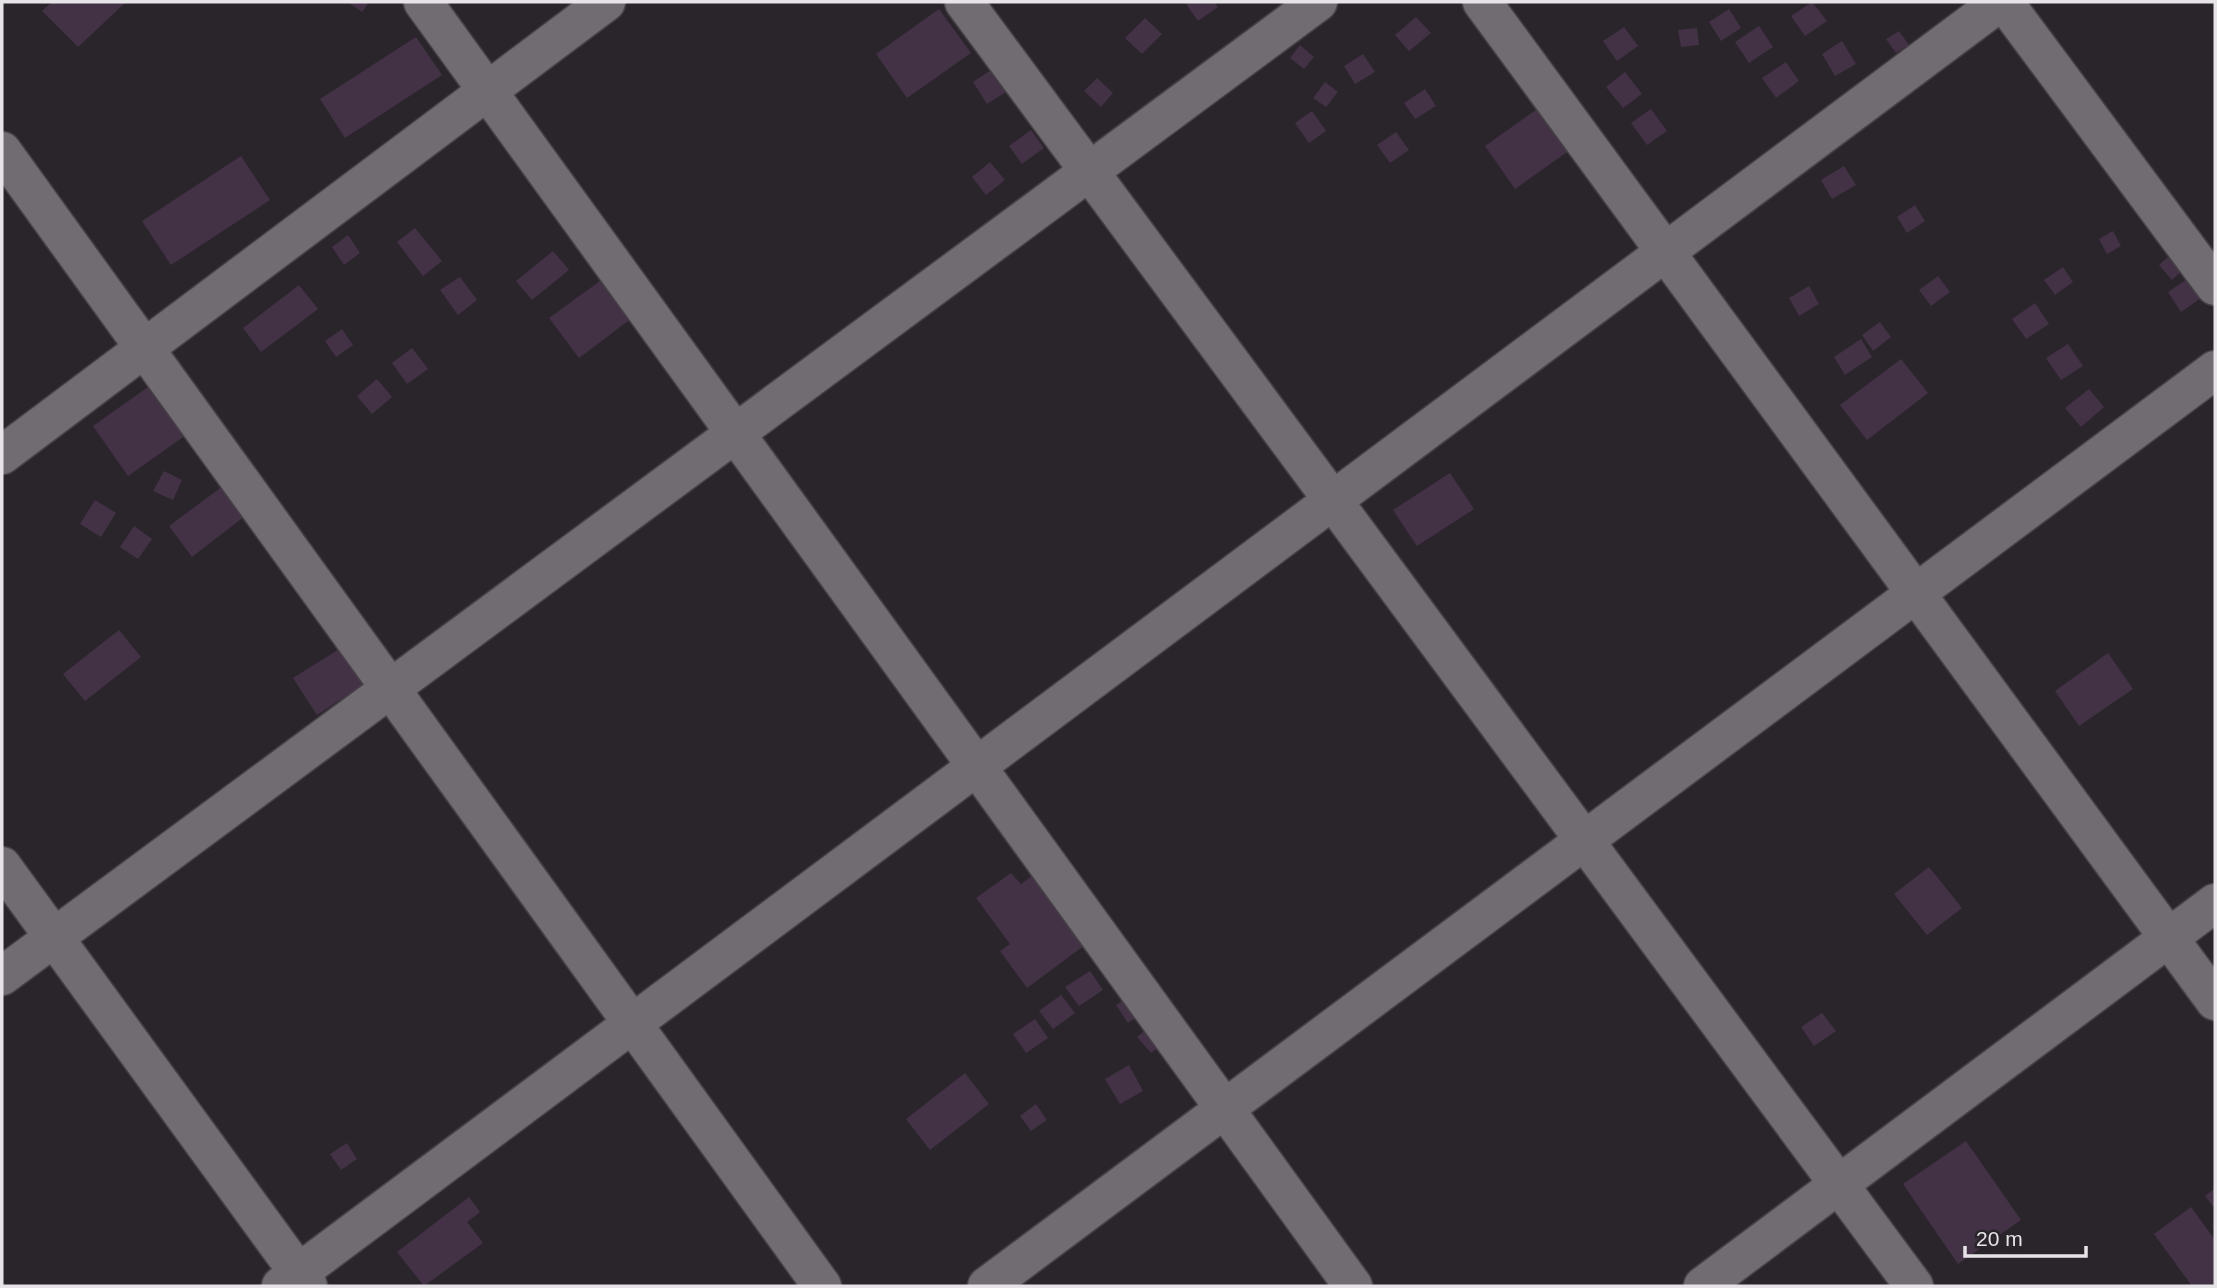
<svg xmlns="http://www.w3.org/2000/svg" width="2217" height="1288" font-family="Arial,sans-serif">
	<rect width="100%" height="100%" fill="#2a252b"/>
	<g fill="#433146">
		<path d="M52 2H126L78 47 42 11Z"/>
		<path d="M348 2H365L368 4 362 12Z"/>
		<path d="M1190 2H1214L1218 7 1198 21 1186 4Z"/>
		<path d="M1812 2 1827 21 1805 36 1791 16Z"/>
		<path d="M939 9 971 53 907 98 876 54Z"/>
		<path d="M1729 9 1741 28 1721 41 1709 22Z"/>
		<path d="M1416 17 1431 33 1409 51 1395 35Z"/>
		<path d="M1145 18 1162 34 1142 54 1125 38Z"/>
		<path d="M1759 26 1773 47 1749 63 1735 42Z"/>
		<path d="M1624 27 1638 46 1617 61 1603 41Z"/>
		<path d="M1697 28 1699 45 1681 47 1678 30Z"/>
		<path d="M1899 31 1909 45 1896 53 1886 39Z"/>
		<path d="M416 37 442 75 345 138 320 99Z"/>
		<path d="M1842 41 1856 64 1835 76 1822 54Z"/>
		<path d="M1300 45 1314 57 1304 69 1290 58Z"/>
		<path d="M1363 54 1375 72 1355 84 1344 66Z"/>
		<path d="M1786 62 1799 81 1776 98 1762 78Z"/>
		<path d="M991 70 1006 92 987 104 973 82Z"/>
		<path d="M1625 72 1642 94 1623 108 1606 87Z"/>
		<path d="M1097 78 1113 93 1101 107 1084 91Z"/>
		<path d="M1325 82 1338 92 1326 107 1313 98Z"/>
		<path d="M1425 89 1436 106 1415 119 1404 103Z"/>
		<path d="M1540 107 1570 150 1515 189 1485 146Z"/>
		<path d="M1651 109 1667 131 1647 145 1631 123Z"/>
		<path d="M1312 111 1326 131 1309 143 1295 123Z"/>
		<path d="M1031 130 1044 148 1022 164 1009 146Z"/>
		<path d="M1396 132 1409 150 1390 163 1377 145Z"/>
		<path d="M241 156 270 200 171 265 142 221Z"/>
		<path d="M990 162 1005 180 986 195 972 177Z"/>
		<path d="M1844 166 1856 185 1832 199 1821 180Z"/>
		<path d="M1915 205 1925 221 1907 233 1897 217Z"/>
		<path d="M415 228 442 261 423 276 397 242Z"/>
		<path d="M2113 231 2121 246 2107 254 2099 239Z"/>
		<path d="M348 235 360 253 344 265 332 247Z"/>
		<path d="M553 251 569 270 532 300 516 281Z"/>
		<path d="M2175 251 2188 265 2172 280 2159 265Z"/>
		<path d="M2063 267 2073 282 2055 295 2044 280Z"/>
		<path d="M607 276 636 315 579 358 549 318Z"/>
		<path d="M1938 276 1950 292 1931 306 1919 290Z"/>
		<path d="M460 277 477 300 458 315 440 290Z"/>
		<path d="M2187 279 2201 298 2181 312 2168 292Z"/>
		<path d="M299 285 318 309 261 352 243 328Z"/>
		<path d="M1809 286 1819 304 1799 316 1789 298Z"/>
		<path d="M2035 303 2049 324 2026 339 2012 319Z"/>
		<path d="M1880 322 1891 337 1873 351 1862 335Z"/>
		<path d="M342 329 353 345 336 357 325 341Z"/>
		<path d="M1861 339 1872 357 1845 375 1834 357Z"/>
		<path d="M2068 344 2083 366 2061 380 2046 358Z"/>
		<path d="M412 348 428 369 407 384 392 363Z"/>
		<path d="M1901 359 1928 393 1867 440 1840 405Z"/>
		<path d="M377 379 392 397 372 414 357 396Z"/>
		<path d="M158 380 193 430 128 476 93 426Z"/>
		<path d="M2089 389 2104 407 2081 427 2065 408Z"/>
		<path d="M164 471 182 480 173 500 153 491Z"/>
		<path d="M1450 473 1474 509 1417 546 1393 510Z"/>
		<path d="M223 486 245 516 192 557 169 526Z"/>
		<path d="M95 500 116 513 101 537 80 524Z"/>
		<path d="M134 526 152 539 138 559 120 547Z"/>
		<path d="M119 630 141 657 85 701 63 674Z"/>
		<path d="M352 641 375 677 317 715 293 678Z"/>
		<path d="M2108 653 2133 689 2079 726 2055 691Z"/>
		<path d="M1929 867 1962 908 1927 935 1894 894Z"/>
		<path d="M1040 870 1108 928 1027 988 1000 951 1010 944 976 898 1011 873 1021 884Z"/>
		<path d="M1090 971 1103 990 1079 1006 1065 987Z"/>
		<path d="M1136 992 1148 1010 1128 1023 1116 1005Z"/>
		<path d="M1061 995 1075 1013 1053 1029 1039 1011Z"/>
		<path d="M1822 1013 1836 1031 1814 1046 1801 1027Z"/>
		<path d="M1035 1019 1048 1038 1026 1053 1013 1034Z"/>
		<path d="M1155 1022 1169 1038 1151 1053 1137 1037Z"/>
		<path d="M1129 1065 1143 1091 1120 1104 1105 1079Z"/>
		<path d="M965 1073 989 1104 930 1150 906 1119Z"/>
		<path d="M1036 1104 1047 1120 1031 1131 1020 1116Z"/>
		<path d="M1966 1141 2021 1220 1958 1264 1903 1184Z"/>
		<path d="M347 1143 357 1159 341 1170 330 1154Z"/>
		<path d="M2215 1188V1209L2205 1196Z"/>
		<path d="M469 1197 480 1212 467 1222 483 1243 424 1286 397 1252Z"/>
		<path d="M2191 1207 2215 1240V1286H2192L2154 1234Z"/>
	</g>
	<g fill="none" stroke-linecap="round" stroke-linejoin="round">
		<g stroke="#464246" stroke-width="41">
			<g id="minor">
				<path d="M423 2 1353 1286"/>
				<path d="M964 2 1914 1286"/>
				<path d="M1482 2 2215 1001"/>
				<path d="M2004 2 2215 286"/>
				<path d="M2 151 822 1286"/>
				<path d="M2 455 606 2"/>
				<path d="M2 866 308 1286"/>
				<path d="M2 976 1318 2"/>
				<path d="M281 1286 2000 2"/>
				<path d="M987 1286 2215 370"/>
				<path d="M1703 1286 2215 903"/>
			</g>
		</g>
		<use href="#minor" stroke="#716c72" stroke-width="38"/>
	</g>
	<rect width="2217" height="1288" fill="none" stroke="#e7e4e8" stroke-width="7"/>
	<path d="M1965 1246v10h121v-10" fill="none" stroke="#e7e4e8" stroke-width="3.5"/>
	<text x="1976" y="1246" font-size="21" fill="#e7e4e8" stroke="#2a252b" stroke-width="5" paint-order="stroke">20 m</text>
</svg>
